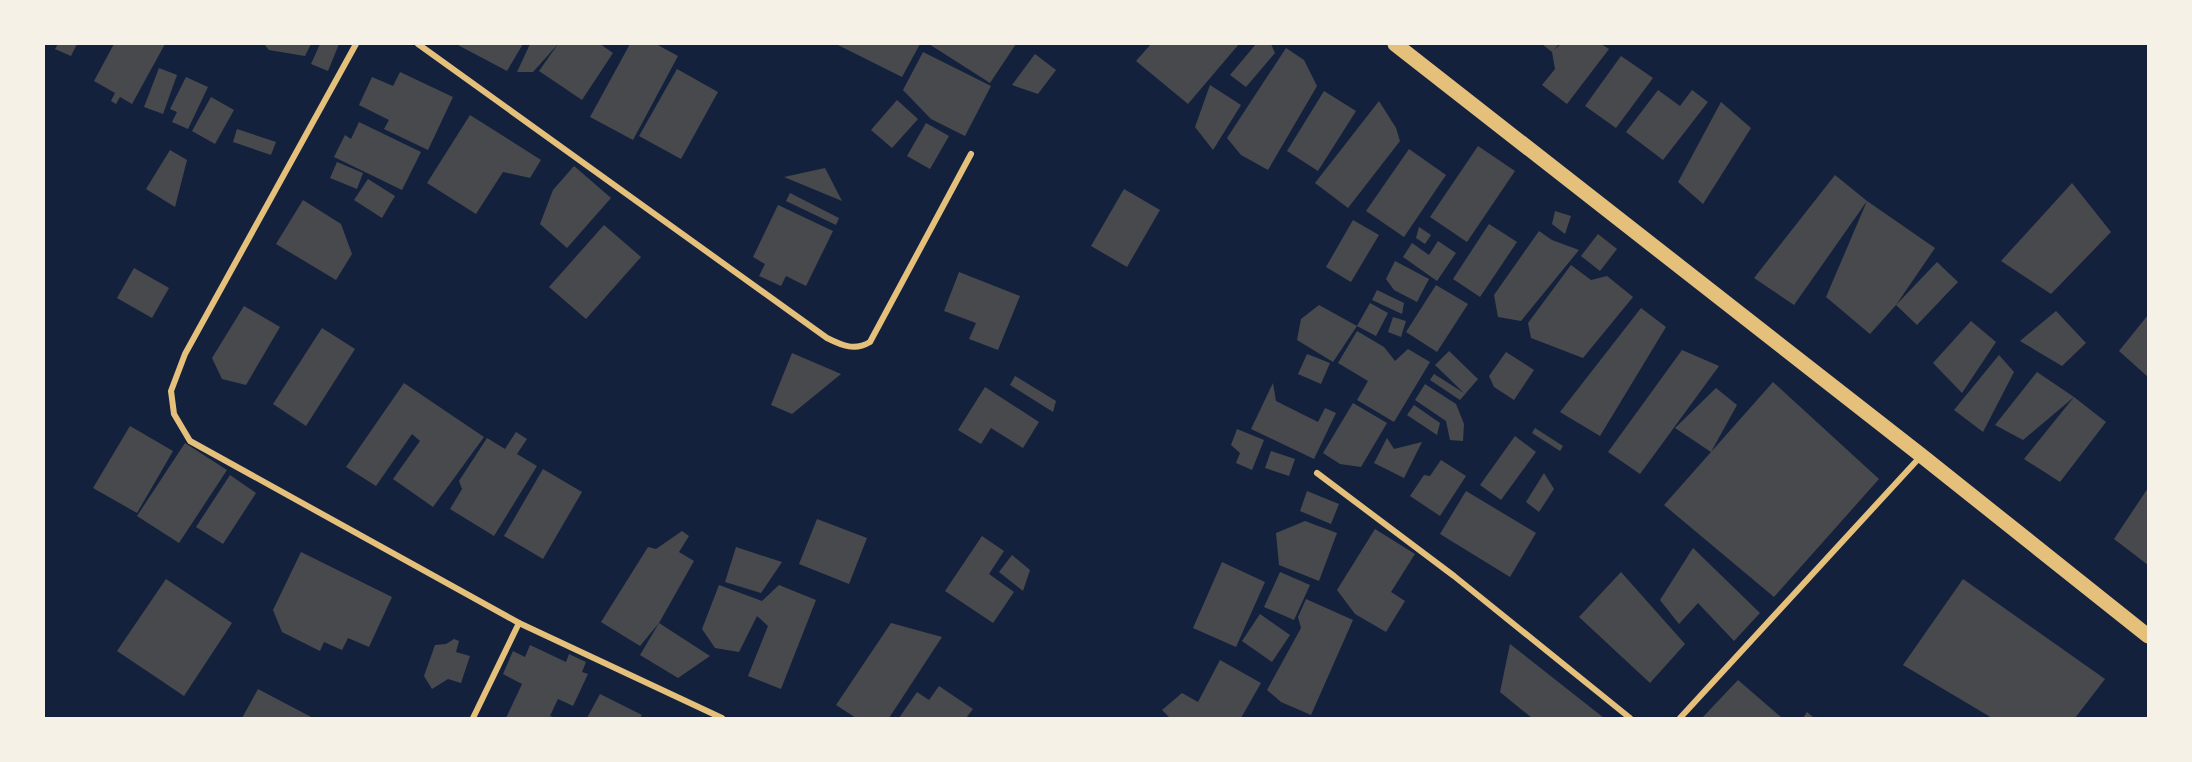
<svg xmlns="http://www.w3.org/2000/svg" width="2192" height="762" font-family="Montserrat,sans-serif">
	<rect width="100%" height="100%" fill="#14213d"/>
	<g fill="#48494c">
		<path d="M58 44H77L71 56 55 49Z"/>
		<path d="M114 44H165L132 104 120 97 116 104 111 101 115 93 94 81Z"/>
		<path d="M264 44H311L305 56 269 50Z"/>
		<path d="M320 44H339L328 71 311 64Z"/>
		<path d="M456 44H523L507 71Z"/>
		<path d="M530 44H600L613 53 582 100 539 71 558 44 533 72H517Z"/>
		<path d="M630 44H656L678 56 633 140 590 117Z"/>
		<path d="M836 44H920L902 77Z"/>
		<path d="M929 44H1016L990 83Z"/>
		<path d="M1151 44H1239L1188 104 1136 61Z"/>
		<path d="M1256 44H1271L1275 53 1246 87 1230 75Z"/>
		<path d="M1542 44H1559L1554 50 1561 44H1601L1609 49 1567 104 1542 85 1555 69 1552 52Z"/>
		<path d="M1286 48 1304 60 1317 86 1268 170 1241 155 1227 138Z"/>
		<path d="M923 52 991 86 965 136 931 119 903 90Z"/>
		<path d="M1035 54 1056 70 1038 94 1012 85Z"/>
		<path d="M1621 56 1653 78 1616 128 1585 106Z"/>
		<path d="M159 68 177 75 163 114 144 107Z"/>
		<path d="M677 69 718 92 681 159 639 136Z"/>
		<path d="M400 72 453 97 428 150 384 129 389 120 359 105 372 77 393 86Z"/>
		<path d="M186 77 208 87 188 129 172 122 177 112 170 109Z"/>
		<path d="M1210 85 1241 105 1213 150 1195 127Z"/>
		<path d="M1658 90 1680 106 1692 90 1708 102 1663 160 1626 132Z"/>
		<path d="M1324 91 1356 111 1318 171 1287 151Z"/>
		<path d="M211 97 234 110 215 144 192 131Z"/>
		<path d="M897 100 918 119 892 148 871 130Z"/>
		<path d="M1379 101 1396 128 1400 141 1348 208 1315 183Z"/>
		<path d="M1721 102 1751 128 1703 204 1678 182Z"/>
		<path d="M470 115 541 160 530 178 503 172 476 214 427 183Z"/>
		<path d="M359 122 421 152 402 190 334 157 345 135 351 139Z"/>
		<path d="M926 123 949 136 930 169 907 156Z"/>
		<path d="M237 129 276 142 271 155 233 142Z"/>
		<path d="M1478 146 1515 171 1467 242 1430 217Z"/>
		<path d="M1409 149 1446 175 1404 237 1366 211Z"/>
		<path d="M170 150 187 160 175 207 146 189Z"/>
		<path d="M337 162 363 173 357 189 330 178Z"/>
		<path d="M574 166 611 198 567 248 540 224 553 190Z"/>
		<path d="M825 168 842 201 784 177Z"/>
		<path d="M1835 175 1867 201 1935 248 1896 305 1937 262 1958 282 1917 325 1896 305 1870 334 1826 297 1867 201 1794 305 1754 278Z"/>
		<path d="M368 179 395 196 382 218 354 200Z"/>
		<path d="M2072 183 2111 232 2051 294 2001 261Z"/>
		<path d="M1124 189 1160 210 1127 267 1091 246Z"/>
		<path d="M790 193 839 218 836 225 786 201Z"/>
		<path d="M303 200 341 224 352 254 336 280 276 244Z"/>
		<path d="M778 205 833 231 806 286 786 276 781 286 759 276 765 264 753 257Z"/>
		<path d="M1555 211 1571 216 1565 234 1552 224Z"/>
		<path d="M1353 220 1379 235 1351 282 1326 267Z"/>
		<path d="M1489 224 1517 242 1480 297 1453 279Z"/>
		<path d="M604 225 641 257 586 319 549 287Z"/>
		<path d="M1419 227 1431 235 1425 244 1416 238Z"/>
		<path d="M1539 231 1552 240 1579 250 1521 321 1498 317 1494 295Z"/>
		<path d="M1598 234 1617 249 1600 271 1581 256Z"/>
		<path d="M1438 241 1456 253 1437 281 1403 257 1412 243 1429 255Z"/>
		<path d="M1395 261 1429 279 1417 302 1394 290 1386 279Z"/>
		<path d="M1571 265 1591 280 1607 276 1633 297 1583 358 1531 338 1528 323Z"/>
		<path d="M134 268 169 288 152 318 117 298Z"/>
		<path d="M959 272 1020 296 998 350 969 339 976 323 944 311Z"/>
		<path d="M1436 285 1468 304 1437 352 1406 332Z"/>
		<path d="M1377 290 1404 303 1402 314 1372 300Z"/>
		<path d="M1370 303 1388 313 1376 336 1357 326Z"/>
		<path d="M1319 305 1357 326 1333 362 1297 340 1301 319Z"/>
		<path d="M244 306 280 327 246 385 222 379 212 358Z"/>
		<path d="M1641 308 1666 327 1600 436 1560 412Z"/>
		<path d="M2056 311 2086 343 2062 366 2020 341Z"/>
		<path d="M2148 315V377L2119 351Z"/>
		<path d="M1393 317 1406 321 1401 337 1388 332Z"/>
		<path d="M1971 321 1996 342 1962 393 1933 363Z"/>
		<path d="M322 328 355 349 306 426 273 404Z"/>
		<path d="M1357 331 1384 347 1395 361 1408 349 1430 362 1394 422 1357 400 1368 381 1338 363Z"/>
		<path d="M1682 350 1719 366 1640 474 1608 452Z"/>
		<path d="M1449 351 1478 379 1460 400 1430 380 1434 374 1464 393 1435 365Z"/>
		<path d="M1506 352 1534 370 1514 400 1494 387 1489 376Z"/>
		<path d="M792 353 841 374 792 414 771 405Z"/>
		<path d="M1307 354 1330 363 1321 384 1298 374Z"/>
		<path d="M1999 355 2014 372 1983 432 1954 410Z"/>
		<path d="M2037 372 2074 397 2106 422 2060 482 2024 459 2074 397 2023 440 1995 425Z"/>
		<path d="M1015 376 1056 401 1053 412 1010 385Z"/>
		<path d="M1773 382 1879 479 1774 597 1664 505 1711 452 1675 428 1716 388 1737 405 1711 452Z"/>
		<path d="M404 383 484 437 433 507 393 479 420 441 412 434 376 486 346 467Z"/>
		<path d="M1273 383 1276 401 1318 422 1325 408 1336 413 1314 459 1251 429Z"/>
		<path d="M1425 384 1456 404 1464 424 1463 441 1450 440 1446 421 1415 400Z"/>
		<path d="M985 387 1039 422 1023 448 991 428 981 444 958 430Z"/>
		<path d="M1353 403 1387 423 1361 467 1340 464 1323 453Z"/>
		<path d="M1414 405 1440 423 1437 435 1407 415Z"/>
		<path d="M130 426 173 451 137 513 93 488Z"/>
		<path d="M1535 428 1563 446 1560 451 1532 433Z"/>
		<path d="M1237 429 1264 440 1252 470 1236 463 1240 453 1231 445Z"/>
		<path d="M516 432 527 439 517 454 537 466 494 536 450 509 462 489 459 481 487 438 505 449Z"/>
		<path d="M1515 436 1536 452 1501 500 1480 485Z"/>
		<path d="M1387 438 1394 449 1422 442 1404 478 1374 463Z"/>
		<path d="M185 443 227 470 179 543 137 516Z"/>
		<path d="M1271 451 1295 459 1289 476 1265 468Z"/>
		<path d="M1441 460 1466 476 1440 516 1410 496 1424 475 1430 476Z"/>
		<path d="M543 469 582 492 543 559 504 536Z"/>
		<path d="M1544 473 1554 489 1539 512 1526 502Z"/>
		<path d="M230 475 256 493 223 544 196 527Z"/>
		<path d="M2148 488V565L2114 539Z"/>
		<path d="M1307 491 1339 504 1331 524 1300 511Z"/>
		<path d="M1466 491 1536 533 1510 577 1440 534Z"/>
		<path d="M817 519 867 538 849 584 799 564Z"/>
		<path d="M1305 521 1337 533 1319 581 1279 565 1276 533Z"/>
		<path d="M1375 529 1415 554 1391 592 1405 601 1386 632 1355 614 1337 590Z"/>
		<path d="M682 531 689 536 679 552 694 561 659 623 640 646 601 622 648 547 656 549Z"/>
		<path d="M982 536 1004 551 989 574 1014 592 993 623 945 591Z"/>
		<path d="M736 547 782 562 761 593 725 582Z"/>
		<path d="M1693 548 1760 613 1734 641 1698 603 1679 624 1660 600Z"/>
		<path d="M301 552 392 597 369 647 348 638 342 650 324 642 320 651 282 632 273 610Z"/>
		<path d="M1012 555 1030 570 1023 591 999 572Z"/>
		<path d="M1222 562 1265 582 1236 647 1193 628Z"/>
		<path d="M1280 572 1310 585 1294 620 1264 607Z"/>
		<path d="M1621 572 1685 644 1650 683 1579 617Z"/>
		<path d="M166 579 232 623 184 696 117 651Z"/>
		<path d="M1963 579 2105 679 2075 718H1992L1903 665Z"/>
		<path d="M719 585 762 601 779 585 816 600 781 689 748 676 768 626 757 616 739 652 715 648 702 629Z"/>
		<path d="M1306 599 1353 620 1311 715 1281 702 1267 690 1301 628 1298 617Z"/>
		<path d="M1260 614 1290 635 1272 662 1242 641Z"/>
		<path d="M659 623 710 656 678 678 640 655Z"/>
		<path d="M891 623 942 637 889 718H856L836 705Z"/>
		<path d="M454 639 459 641 456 652 470 656 461 683 448 679 432 689 424 676 435 645 446 644Z"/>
		<path d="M1510 644 1604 718H1532L1500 692Z"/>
		<path d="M530 645 566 662 569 654 586 662 582 672 588 674 573 706 558 699 550 716 557 718H506L522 684 503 674 513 651 525 657Z"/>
		<path d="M1220 660 1261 683 1241 718H1170L1162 710 1182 693 1198 702Z"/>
		<path d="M1738 680 1782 718H1702Z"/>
		<path d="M939 686 973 709 966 718H899L917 692 929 700Z"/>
		<path d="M258 689 313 718H242Z"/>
		<path d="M600 694 642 715 640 718H587Z"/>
		<path d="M1807 712 1814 718H1803Z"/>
	</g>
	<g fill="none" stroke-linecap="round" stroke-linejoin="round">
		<g stroke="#e5c07b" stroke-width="6">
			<path d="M356 44 185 354 171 391 174 414 190 441 519 623 722 718"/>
			<path d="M418 44 827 338C843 346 855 351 870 342L971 154"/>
			<path d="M1317 473 1454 576 1630 718"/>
			<path d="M473 718 519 623"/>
			<path d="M1680 718 1921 456"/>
		</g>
		<path stroke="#e5c07b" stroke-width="15" d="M1395 44 1922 456 2148 636"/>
	</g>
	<rect width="2192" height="762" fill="none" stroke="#f6f1e7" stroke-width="90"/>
</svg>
